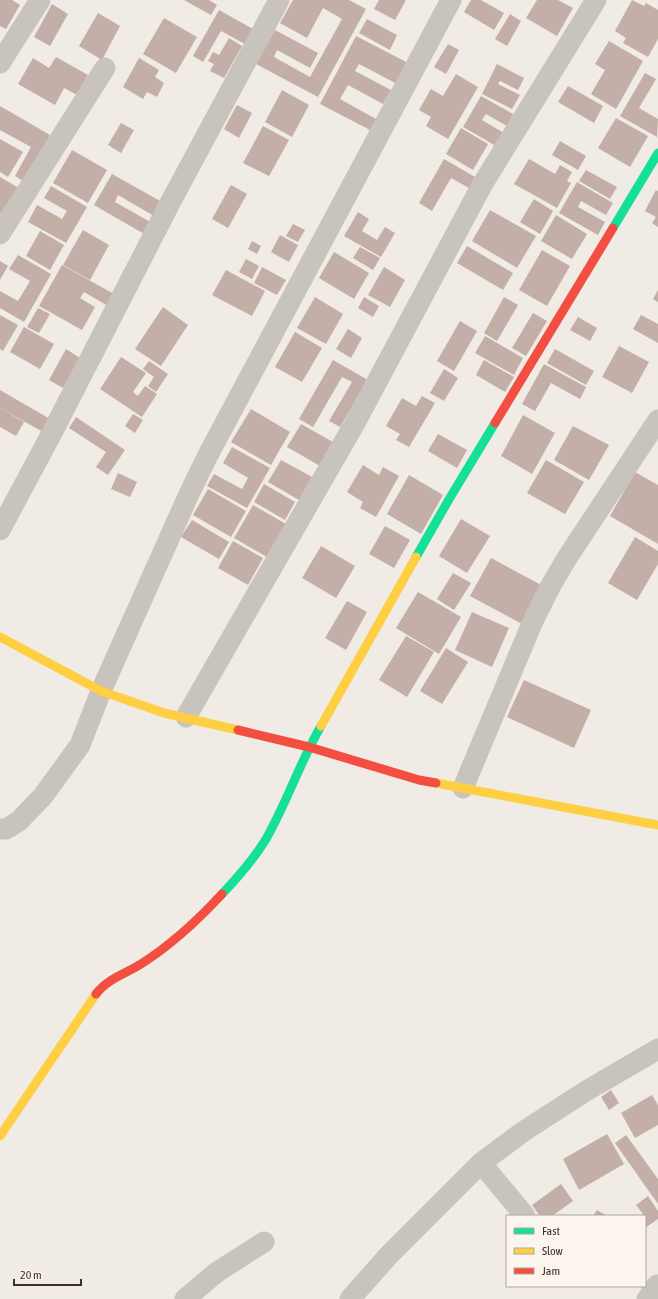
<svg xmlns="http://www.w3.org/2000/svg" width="658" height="1299" font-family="'Asap Condensed',sans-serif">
	<rect width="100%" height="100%" fill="#f0ebe5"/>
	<g fill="#c3afa7">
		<path d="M0 0H12L20 5 6 29 0 26Z"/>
		<path d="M184 0H209L217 5 211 15Z"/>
		<path d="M293 0H349L366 9 318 97 256 64 275 30 318 53 310 68 277 50 274 57 310 77 342 19 323 8 307 38 280 23Z"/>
		<path d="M379 0H406L395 20 374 9Z"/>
		<path d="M471 0H481L504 13 494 30 464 12Z"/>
		<path d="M537 0H558L573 8 557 36 526 18Z"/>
		<path d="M632 0 644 6 646 3 658 10V39L648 57 623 43 626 38 615 31Z"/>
		<path d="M52 4 68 14 50 46 34 37Z"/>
		<path d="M219 10 253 29 245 44 221 31 203 62 193 56Z"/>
		<path d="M98 13 120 26 102 60 79 46Z"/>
		<path d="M510 14 521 21 507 46 495 39Z"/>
		<path d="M164 18 197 37 176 73 143 54Z"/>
		<path d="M367 19 397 35 390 50 359 33Z"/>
		<path d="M356 36 410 64 399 85 359 64 355 71 391 90 383 104 348 85 340 99 376 119 370 130 320 104Z"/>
		<path d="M229 38 242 46 224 78 210 71 214 64 208 61 213 52 219 55Z"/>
		<path d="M609 41 643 61 616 109 591 94 605 70 595 64Z"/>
		<path d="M448 44 459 50 446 74 434 67Z"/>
		<path d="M56 57 88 75 77 95 64 88 55 105 18 84 33 58 49 68Z"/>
		<path d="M139 58 159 70 155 77 164 83 157 97 147 92 143 99 123 87Z"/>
		<path d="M497 64 524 78 518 90 500 81 498 84 520 95 512 109 482 94Z"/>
		<path d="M645 73 656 79 639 108 658 119 657 137 620 116Z"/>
		<path d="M456 74 478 87 448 139 426 126 431 117 419 110 431 89 443 96Z"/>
		<path d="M568 86 603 106 594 123 558 102Z"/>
		<path d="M282 90 309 105 292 137 265 122Z"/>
		<path d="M481 96 513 114 507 126 486 114 482 120 504 133 496 146 463 127Z"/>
		<path d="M237 105 252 113 239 138 224 129Z"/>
		<path d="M0 106 50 135 23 181 15 176 31 147 0 130Z"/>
		<path d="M616 118 648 136 630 167 598 148Z"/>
		<path d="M121 123 134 130 121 153 108 145Z"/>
		<path d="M263 126 289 140 269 176 243 163Z"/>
		<path d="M461 128 488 144 473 170 446 154Z"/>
		<path d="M0 139 23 152 8 177 0 172Z"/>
		<path d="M560 141 586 156 578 170 552 155Z"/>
		<path d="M72 150 107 170 88 203 53 183Z"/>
		<path d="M444 159 475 177 469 188 451 178 432 211 419 203Z"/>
		<path d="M529 159 555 174 560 165 572 172 567 181 571 183 557 208 514 184Z"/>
		<path d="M586 170 617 187 610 199 579 181Z"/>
		<path d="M112 174 162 202 154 216 118 195 115 202 152 223 146 235 94 205Z"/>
		<path d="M0 177 19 188 3 215 0 213Z"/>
		<path d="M577 182 613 203 606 215 581 201 578 207 605 222 598 235 559 213Z"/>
		<path d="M231 185 247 194 228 228 212 219Z"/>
		<path d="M51 186 87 207 66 243 28 222 37 205 62 219 67 211 44 198Z"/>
		<path d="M656 190 658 191V227L652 223 656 217 645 211Z"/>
		<path d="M534 199 553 211 540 234 520 222Z"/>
		<path d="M490 210 536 236 517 268 472 241Z"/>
		<path d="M358 212 369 219 362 231 377 240 385 227 395 233 381 257 344 236Z"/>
		<path d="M556 215 587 234 572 259 541 241Z"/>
		<path d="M293 224 305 230 298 242 286 236Z"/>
		<path d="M83 230 109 245 90 280 63 265Z"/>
		<path d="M40 231 64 245 50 270 26 256Z"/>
		<path d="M280 235 298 245 289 262 271 252Z"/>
		<path d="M252 241 261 246 257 254 248 249Z"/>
		<path d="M467 246 513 273 503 290 457 263Z"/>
		<path d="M360 247 380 258 373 270 353 258Z"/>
		<path d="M542 250 570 266 547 306 519 290Z"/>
		<path d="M334 252 369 273 354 299 319 278Z"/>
		<path d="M18 255 51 274 24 322 0 308V291L18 301 30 281 9 269Z"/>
		<path d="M246 259 259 266 252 279 239 272Z"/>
		<path d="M0 261 8 266 0 280Z"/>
		<path d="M62 265 114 294 108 306 84 292 80 298 95 307 82 330 39 306Z"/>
		<path d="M262 267 286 280 277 295 254 283Z"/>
		<path d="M384 267 405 280 390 307 368 295Z"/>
		<path d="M226 270 265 291 252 316 212 295Z"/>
		<path d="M658 290V302L653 299Z"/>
		<path d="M315 297 343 314 326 344 297 328Z"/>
		<path d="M364 297 379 306 373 317 358 308Z"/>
		<path d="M504 297 518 305 497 341 484 333Z"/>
		<path d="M163 307 188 325 161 366 135 349Z"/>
		<path d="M38 308 50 314 39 333 27 327Z"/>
		<path d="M533 313 547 321 526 356 512 348Z"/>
		<path d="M0 315 18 325 3 351 0 349Z"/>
		<path d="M641 315 658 324V343L633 329Z"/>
		<path d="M578 317 597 328 590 341 570 330Z"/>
		<path d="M460 321 477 331 454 371 437 361Z"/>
		<path d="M24 327 54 344 40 369 10 352Z"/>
		<path d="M348 329 362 338 351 358 336 349Z"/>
		<path d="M295 332 322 348 302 382 275 367Z"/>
		<path d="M485 336 523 358 514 375 475 353Z"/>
		<path d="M619 346 649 362 632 393 602 377Z"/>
		<path d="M66 349 80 358 63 388 49 380Z"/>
		<path d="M555 349 594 371 586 385 547 363Z"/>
		<path d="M121 357 146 373 133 392 138 396 145 386 157 394 142 417 100 389Z"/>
		<path d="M333 360 368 380 340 427 329 421 352 382 342 377 313 427 299 419Z"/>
		<path d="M484 360 514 377 505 392 476 375Z"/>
		<path d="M149 361 168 374 156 392 148 386 154 377 143 369Z"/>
		<path d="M544 364 586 387 580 399 551 383 535 411 522 404Z"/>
		<path d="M444 369 458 378 444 401 430 393Z"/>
		<path d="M0 390 50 419 43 432 0 408Z"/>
		<path d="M422 396 435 403 409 447 396 440 400 434 386 426 402 398 416 406Z"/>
		<path d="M0 408 24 422 16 436 0 427Z"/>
		<path d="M251 409 290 432 271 465 231 442Z"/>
		<path d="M133 414 143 420 135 433 125 426Z"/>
		<path d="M523 415 555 433 532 474 501 456Z"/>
		<path d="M76 417 125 450 108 475 96 467 106 452 69 428Z"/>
		<path d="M301 424 333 442 320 466 287 447Z"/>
		<path d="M573 426 609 445 589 480 554 460Z"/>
		<path d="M438 434 467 450 457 468 428 451Z"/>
		<path d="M232 447 270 468 247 508 207 486 214 474 242 489 248 478 223 463Z"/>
		<path d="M281 460 312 477 299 500 268 482Z"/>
		<path d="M546 460 584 482 565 514 527 493Z"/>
		<path d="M363 465 379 475 383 467 399 476 376 517 360 508 363 502 347 492Z"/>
		<path d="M635 472 658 485V544L610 516Z"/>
		<path d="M118 473 137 482 130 497 111 489Z"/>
		<path d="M409 475 443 495 421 534 387 514Z"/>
		<path d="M264 484 295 502 285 520 254 502Z"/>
		<path d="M208 489 246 511 231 537 193 515Z"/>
		<path d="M253 505 286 524 267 557 234 538Z"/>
		<path d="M461 519 490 536 467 573 439 556Z"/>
		<path d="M192 520 229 542 219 559 181 537Z"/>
		<path d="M385 526 410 540 394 568 369 554Z"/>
		<path d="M635 537 658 551V564L637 600 608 583Z"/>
		<path d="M233 541 263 558 248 585 218 568Z"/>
		<path d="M321 546 355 566 336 598 302 578Z"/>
		<path d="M491 558 543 586 522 624 470 596Z"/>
		<path d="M453 573 471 583 454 610 437 599Z"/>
		<path d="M418 592 461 617 439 654 396 628Z"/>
		<path d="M347 601 367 612 346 650 325 638Z"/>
		<path d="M472 612 509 628 492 667 455 650Z"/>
		<path d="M406 636 434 652 407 697 379 680Z"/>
		<path d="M446 648 468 662 442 704 420 691Z"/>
		<path d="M524 680 591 710 574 748 507 717Z"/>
		<path d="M611 1090 619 1103 609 1110 601 1097Z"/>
		<path d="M652 1095 658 1105V1125L635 1138 621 1113Z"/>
		<path d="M607 1134 624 1164 579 1190 563 1159Z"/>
		<path d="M626 1135 658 1179V1204L615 1143Z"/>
		<path d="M561 1184 573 1201 552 1216H540L532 1205Z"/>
		<path d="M648 1196 658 1211V1219L645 1228V1216H640L643 1214 636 1205Z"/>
		<path d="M597 1210 607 1216H593Z"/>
	</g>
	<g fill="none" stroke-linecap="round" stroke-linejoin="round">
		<g stroke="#c9c3be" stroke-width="21">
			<path d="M0 63 40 0"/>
			<path d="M0 234 105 68"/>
			<path d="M0 530 54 429 170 203 279 0"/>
			<path d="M186 717 355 423 482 185 596 0"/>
			<path d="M463 788 533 621 550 587 567 558 658 420"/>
			<path d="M0 829H6L19 821 43 796 80 745 101 691 189 494 208 455 451 0"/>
			<path d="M481 1163 525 1216"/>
			<path d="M185 1299 217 1272 264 1242"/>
			<path d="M350 1299 389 1255 481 1163 524 1131 586 1091 658 1049"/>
			<path d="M647 1299 657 1285"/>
		</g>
		<g stroke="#16e098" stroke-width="9">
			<path d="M613 228 658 153"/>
			<path d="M416 557 448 501 495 423"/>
			<path d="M222 894C238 877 254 859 266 839 287 802 300 762 321 726"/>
		</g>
		<g stroke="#ffcf43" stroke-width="9">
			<path d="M0 637 101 691 164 713 238 730"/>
			<path d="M321 726 416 557"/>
			<path d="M436 783 658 825"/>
			<path d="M0 1136 96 994"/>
		</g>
		<g stroke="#f24e42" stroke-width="9">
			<path d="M495 423 613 228"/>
			<path d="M238 730 309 747 419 780 436 783"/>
			<path d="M96 994C107 979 125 974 141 964 171 945 198 920 222 894"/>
		</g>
	</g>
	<rect x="506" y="1215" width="140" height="72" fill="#fbf5ee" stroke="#aea6a0"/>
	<rect x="514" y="1228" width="20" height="6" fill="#16e098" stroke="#aea6a0"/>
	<text x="542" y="1235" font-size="12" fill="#3b302b">Fast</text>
	<rect x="514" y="1248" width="20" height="6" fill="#ffcf43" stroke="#aea6a0"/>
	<text x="542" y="1255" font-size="12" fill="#3b302b">Slow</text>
	<rect x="514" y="1268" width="20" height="6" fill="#f24e42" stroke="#aea6a0"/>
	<text x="542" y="1275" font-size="12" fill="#3b302b">Jam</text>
	<path d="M14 1279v6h67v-6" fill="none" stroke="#3b302b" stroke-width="2"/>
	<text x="20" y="1279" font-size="12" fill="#3b302b" stroke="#fbf5ee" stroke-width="3" paint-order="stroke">20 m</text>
</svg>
